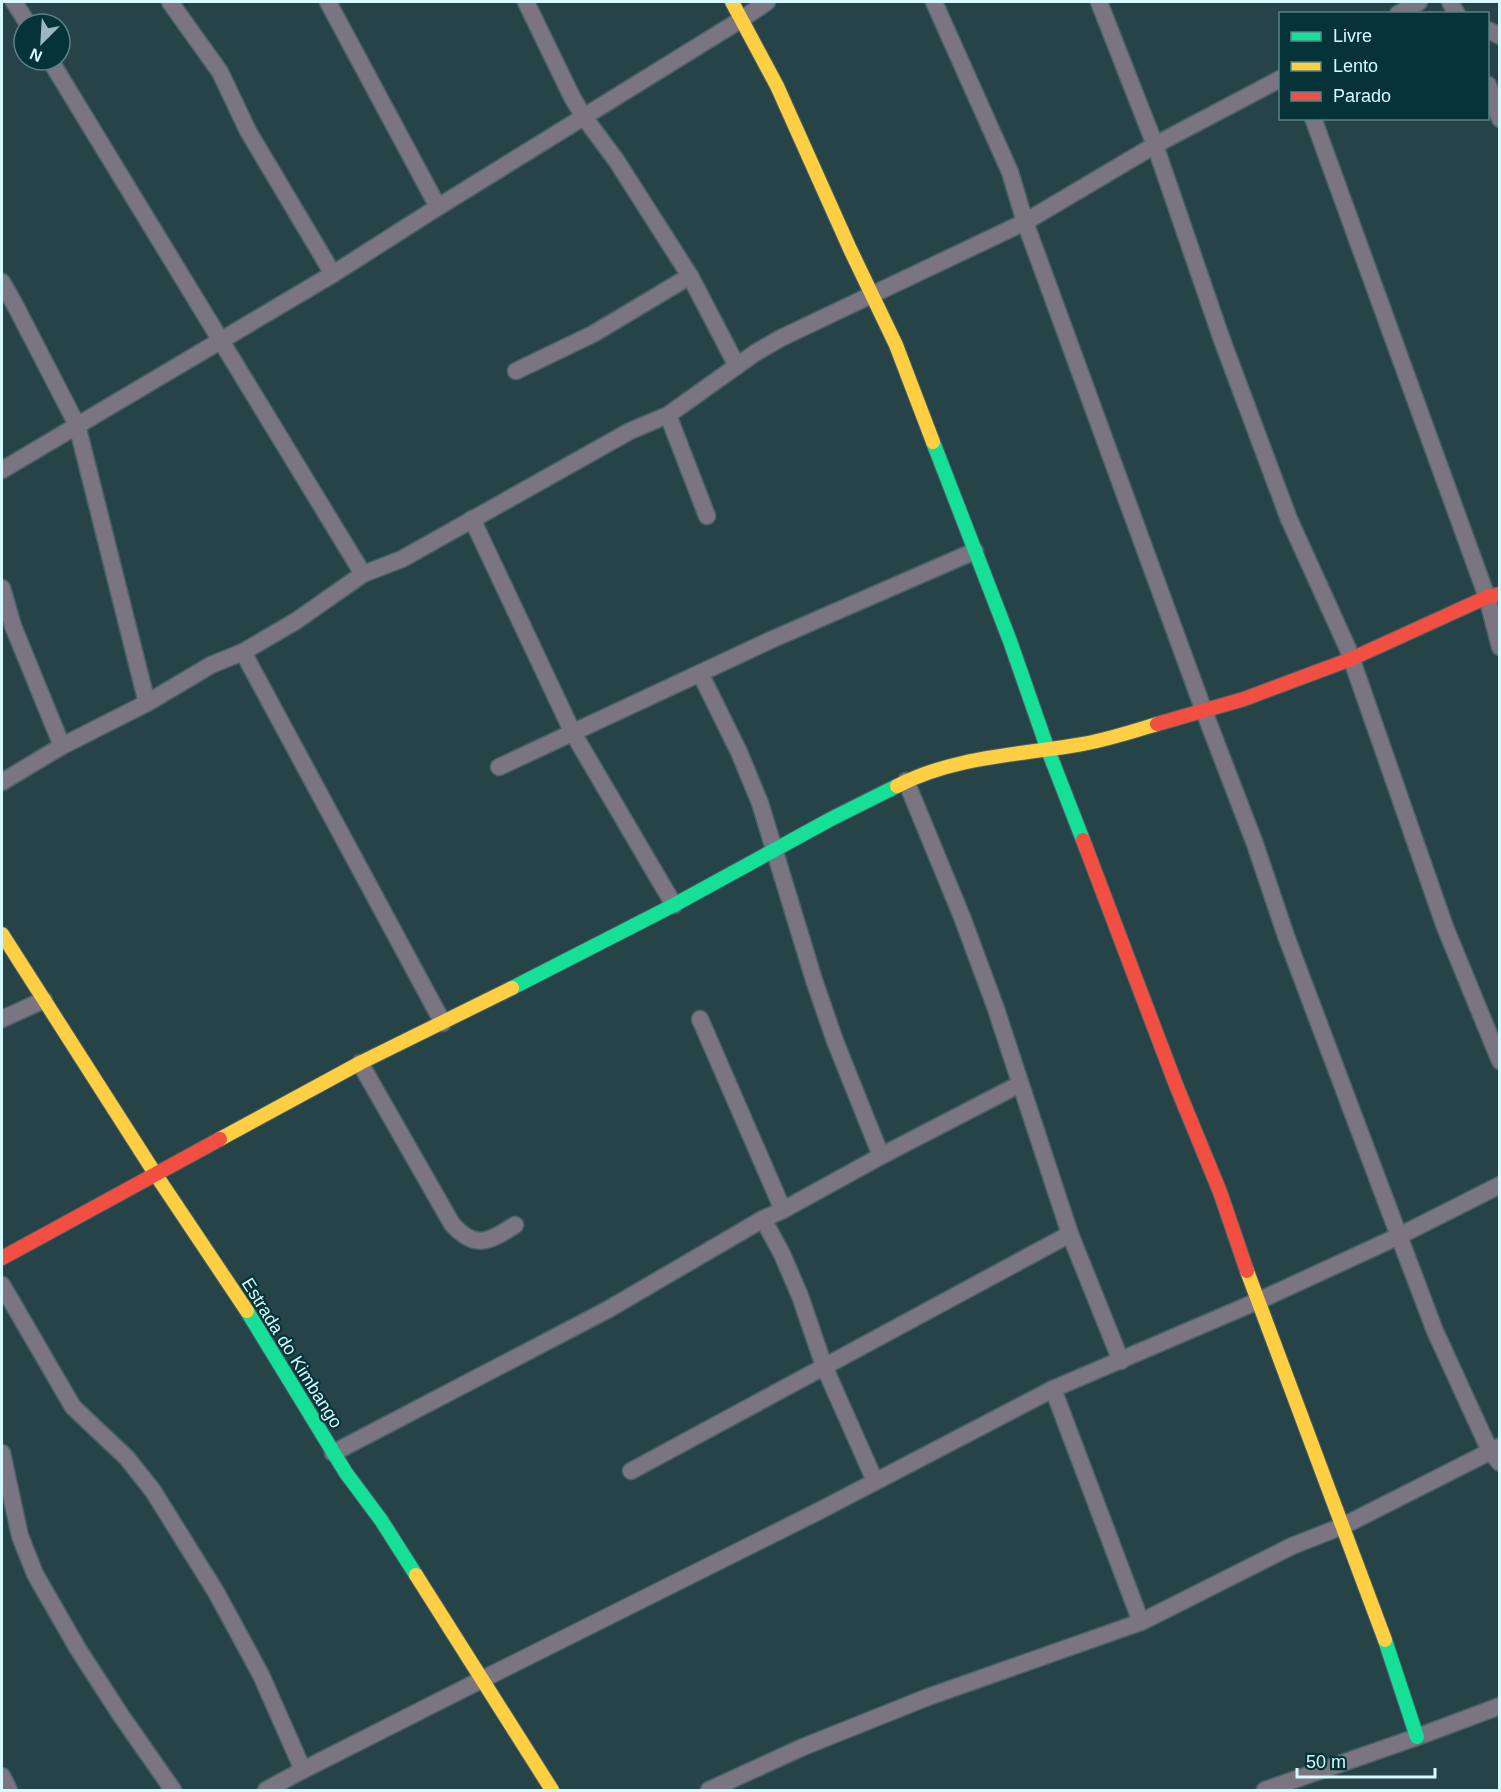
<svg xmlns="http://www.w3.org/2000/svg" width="1501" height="1792" font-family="Helvetica,sans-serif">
	<rect width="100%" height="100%" fill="#264448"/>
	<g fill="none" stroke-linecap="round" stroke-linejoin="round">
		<g stroke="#486266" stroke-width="19">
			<g id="street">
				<path d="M14 2 28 24"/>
				<path d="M170 2 220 72 248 131 333 274"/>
				<path d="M328 2 438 207"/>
				<path d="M526 2 572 97 584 117 616 160 690 276 737 366"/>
				<path d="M934 2 1010 172 1025 222 1204 711 1255 844 1286 936 1399 1236 1435 1331 1490 1451 1500 1463"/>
				<path d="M1099 2 1155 145 1222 340 1289 519 1348 649 1445 927 1500 1061"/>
				<path d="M1450 2 1457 14"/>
				<path d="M1398 14 1419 2"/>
				<path d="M1488 30 1500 36"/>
				<path d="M50 60 363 574"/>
				<path d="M1488 85 1500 119"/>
				<path d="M1313 118 1487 597 1500 647"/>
				<path d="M2 282 15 305 77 425 147 703"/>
				<path d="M516 371 593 334 690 276"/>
				<path d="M668 415 707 516"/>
				<path d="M2 470 333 274 438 207 742 19 767 2"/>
				<path d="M472 519 573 733 674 905"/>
				<path d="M2 588 13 626 62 746"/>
				<path d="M243 652 443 1023"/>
				<path d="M700 673 739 752 760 803 814 980 835 1041 881 1156"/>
				<path d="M499 767 773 639 975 551"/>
				<path d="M906 781 962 917 995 1006 1070 1234 1121 1361"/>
				<path d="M2 782 62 746 147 703 211 665 243 652 296 621 363 574 402 559 630 431 668 415 755 353 781 338 1025 222 1155 145 1280 79"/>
				<path d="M2 1019 44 1000"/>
				<path d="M700 1019 783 1210"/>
				<path d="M360 1063 452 1224C475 1250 489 1242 515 1225"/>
				<path d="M763 1219 782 1254 800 1296 824 1366 875 1481"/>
				<path d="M2 1285 73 1407 127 1458 153 1491 216 1592 261 1675 303 1770"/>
				<path d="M1053 1389 1141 1622"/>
				<path d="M2 1453 20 1536 35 1574 78 1649 120 1714 173 1790"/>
				<path d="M333 1453 607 1310 763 1219 783 1210 881 1156 1020 1084"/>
				<path d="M631 1471 1070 1234"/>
				<path d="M2 1776 9 1790"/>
				<path d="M266 1790 303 1770 483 1679 817 1512 1053 1389 1258 1301 1399 1236 1500 1185"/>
				<path d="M709 1790 803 1747 928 1697 1141 1622 1292 1546 1343 1526 1499 1447"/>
				<path d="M1265 1790 1417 1737 1500 1706"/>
			</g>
		</g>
		<g stroke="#486266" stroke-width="16">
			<g id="fast">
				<path d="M933 442 1010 641 1048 750 1083 840"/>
				<path d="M512 988 674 905 831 819 897 786"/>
				<path d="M247 1311 346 1473 381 1520 416 1575"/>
				<path d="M1385 1640 1417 1737"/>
			</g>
		</g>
		<g stroke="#486266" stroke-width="16">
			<g id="slow">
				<path d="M732 2 777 86 850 249 896 345 933 442"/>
				<path d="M897 786C953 757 1016 755 1077 745 1104 741 1131 732 1157 724"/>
				<path d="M2 934 156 1175 247 1311"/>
				<path d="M220 1139 360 1063 512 988"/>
				<path d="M1247 1271 1385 1640"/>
				<path d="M416 1575 552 1790"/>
			</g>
		</g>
		<g stroke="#486266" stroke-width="16">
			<g id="jam">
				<path d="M1157 724 1244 699 1351 659 1487 597 1500 594"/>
				<path d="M1083 840 1176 1085 1220 1192 1247 1271"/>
				<path d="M2 1258 220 1139"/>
			</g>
		</g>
		<use href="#street" stroke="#7a7580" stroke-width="16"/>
		<use href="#fast" stroke="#16e098" stroke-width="14"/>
		<use href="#slow" stroke="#ffcf43" stroke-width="14"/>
		<use href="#jam" stroke="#f24e42" stroke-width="14"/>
	</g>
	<g text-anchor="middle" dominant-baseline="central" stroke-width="4.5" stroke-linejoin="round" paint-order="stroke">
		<g font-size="18" fill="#d6faff" stroke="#053338">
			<text transform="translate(292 1353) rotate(58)">Estrada do Kimbango</text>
		</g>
	</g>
	<rect width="1501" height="1792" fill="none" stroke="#d6faff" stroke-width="6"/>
	<rect x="1279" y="12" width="210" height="108" fill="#053338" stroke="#598388" stroke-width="1.5"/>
	<rect x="1291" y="32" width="30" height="9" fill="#16e098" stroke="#598388" stroke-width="1.5"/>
	<text x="1333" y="42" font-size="18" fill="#d6faff">Livre</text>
	<rect x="1291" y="62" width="30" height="9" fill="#ffcf43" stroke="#598388" stroke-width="1.5"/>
	<text x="1333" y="72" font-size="18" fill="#d6faff">Lento</text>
	<rect x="1291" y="92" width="30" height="9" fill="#f24e42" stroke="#598388" stroke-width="1.5"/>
	<text x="1333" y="102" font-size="18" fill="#d6faff">Parado</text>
	<g transform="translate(42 42) rotate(204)"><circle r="28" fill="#053338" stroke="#598388" stroke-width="1.5"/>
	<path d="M0-4.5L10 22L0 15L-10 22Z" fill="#98babf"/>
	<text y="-9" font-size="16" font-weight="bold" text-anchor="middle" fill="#d6faff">N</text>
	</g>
	<path d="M1297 1768v9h138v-9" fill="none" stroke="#d6faff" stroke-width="3"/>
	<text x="1306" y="1768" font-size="18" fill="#d6faff" stroke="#053338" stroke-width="4.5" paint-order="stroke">50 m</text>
</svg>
